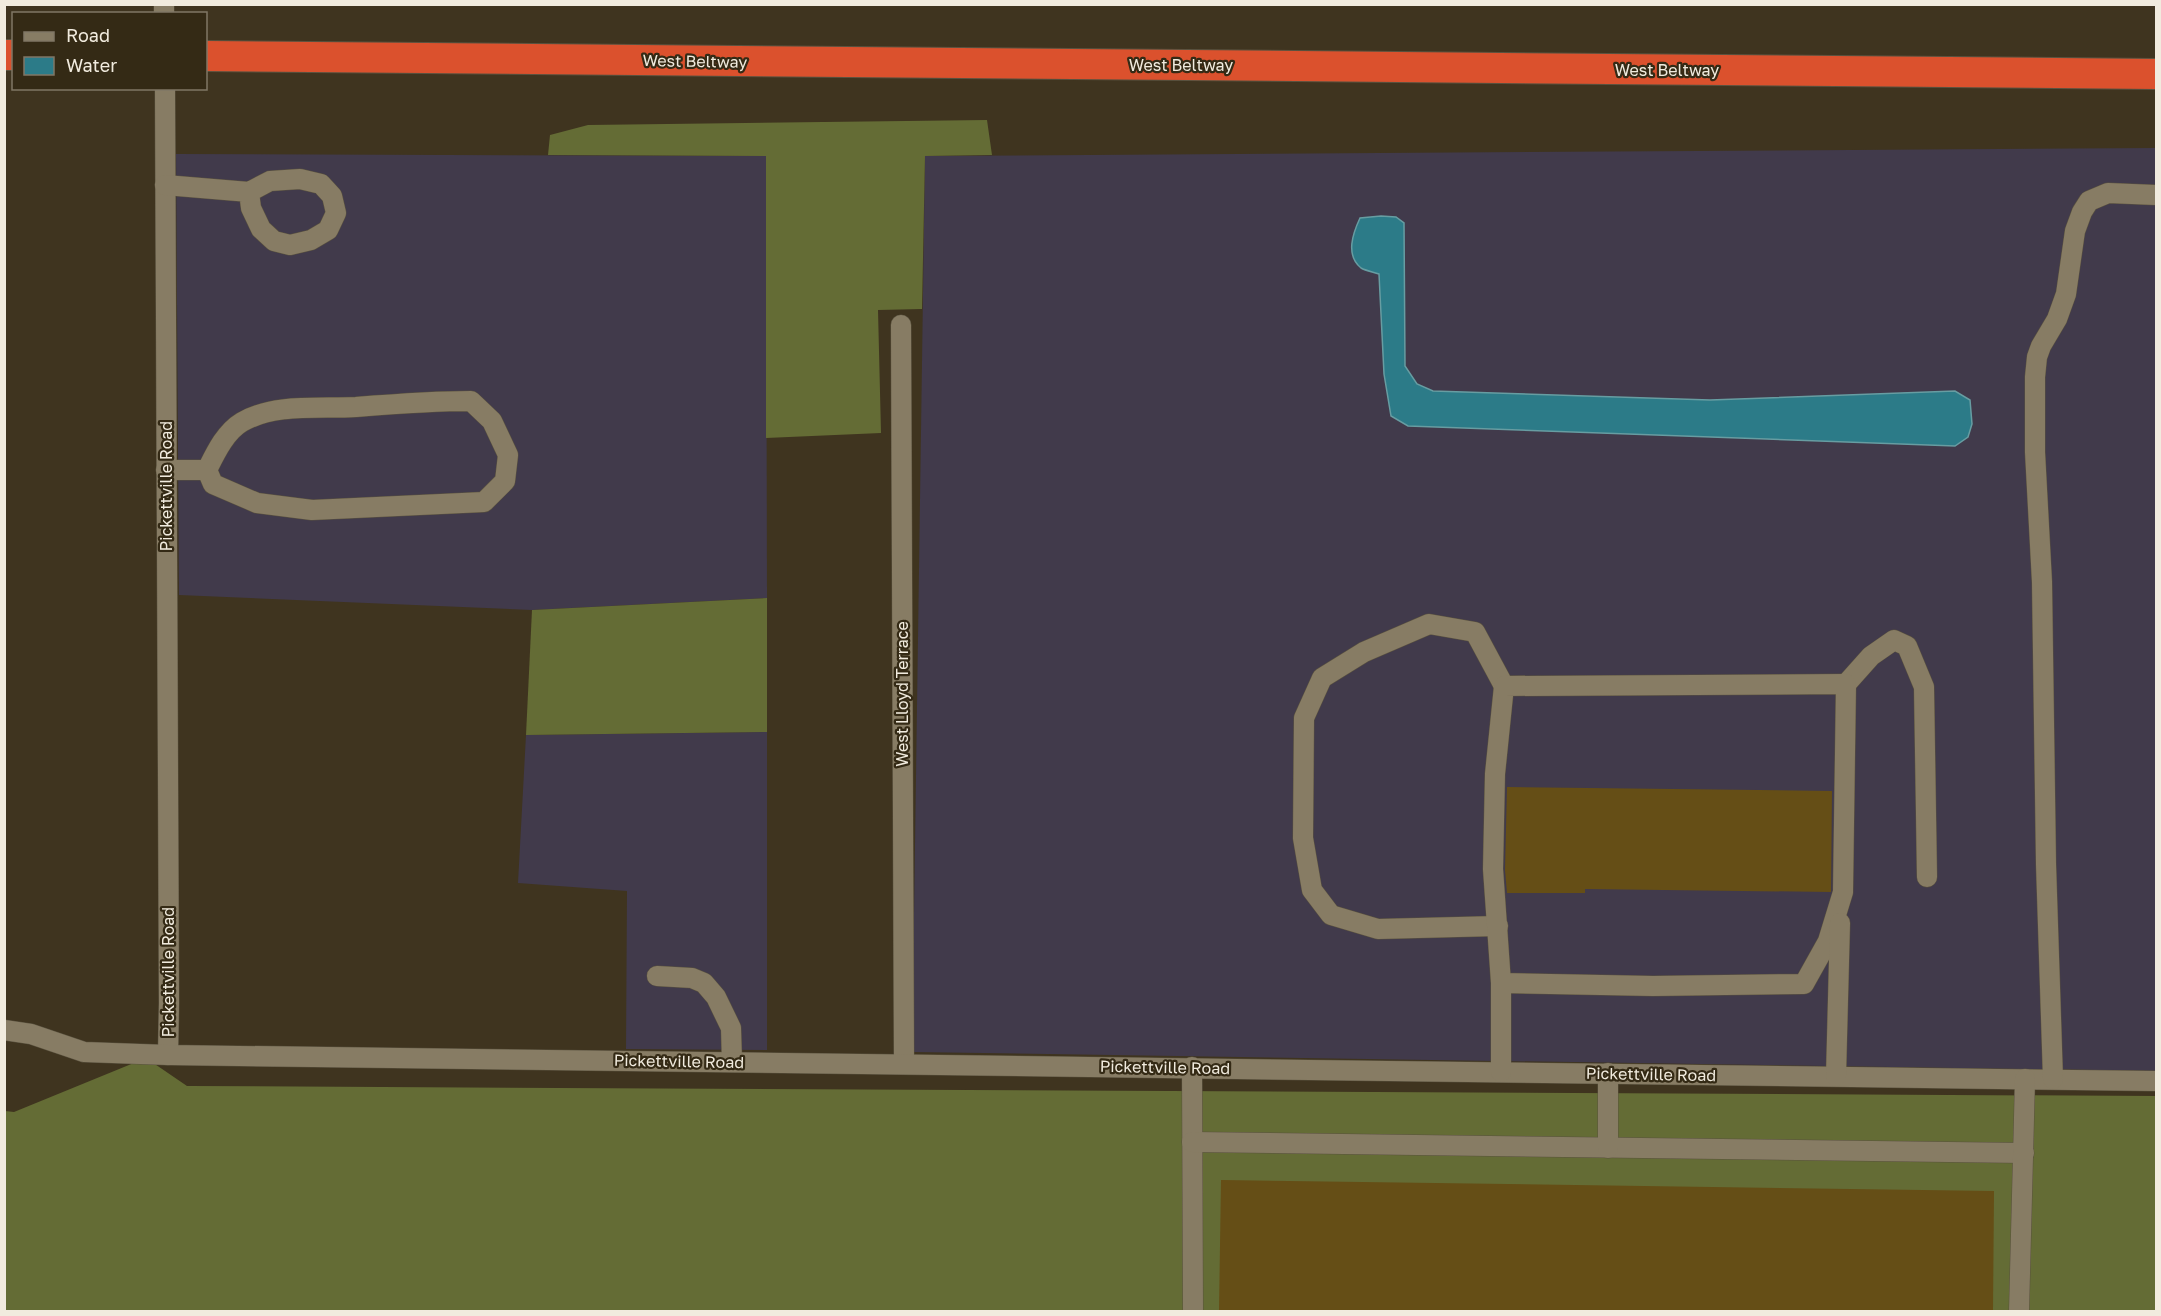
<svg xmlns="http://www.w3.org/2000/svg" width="2161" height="1316" font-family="'Golos Text',sans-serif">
	<rect width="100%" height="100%" fill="#3f341f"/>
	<g fill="#413a4b">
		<path d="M2156 148V1071L912 1052 925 156Z"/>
		<path d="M176 154 766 156 767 598 532 610 179 595Z"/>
		<path d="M767 732V1050L626 1049 627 891 518 883 526 735Z"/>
	</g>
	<g fill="#646c35">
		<path d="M987 120 992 155 925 156 922 309 878 310 881 433 766 438V156L548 155 550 135 588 125Z"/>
		<path d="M767 598V732L526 735 532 610Z"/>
		<path d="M146 1058 187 1086 2156 1096V1311L5 1312V1111L14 1112Z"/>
	</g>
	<path fill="#2c7b88" stroke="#679da2" stroke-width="1.5" d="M1381 216 1396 217 1404 223 1405 366 1417 384 1433 391 1710 400 1955 391 1970 400 1972 424 1968 437 1955 446 1408 426 1391 416 1384 374 1379 274C1374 272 1366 271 1361 268 1345 255 1353 233 1360 218Z"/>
	<g fill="#654e16">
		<path d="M1507 787 1832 791 1831 892 1585 889V893H1507L1505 870Z"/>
		<path d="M1221 1180 1994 1191 1993 1311H1219Z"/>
	</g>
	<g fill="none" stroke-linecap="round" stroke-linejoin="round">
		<g stroke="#5a523f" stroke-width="21">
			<g id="minor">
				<path d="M164 4V14"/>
				<path d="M165 88 169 1003 168 1055"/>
				<path d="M165 185 249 192 270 181 300 179 321 184 332 196 336 213 328 230 311 240 290 245 274 241 261 229 251 208 249 192"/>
				<path d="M901 325 904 1063"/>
				<path d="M166 470H207C215 454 225 432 242 422 275 403 319 409 356 407 394 404 432 401 471 401L492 421 508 455 505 481 484 502 312 510 257 503 213 484 207 470"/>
				<path d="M1846 684 1871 656 1894 640 1907 646 1924 687 1927 877"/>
				<path d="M1498 926 1378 929 1331 915 1312 890 1303 838 1304 718 1322 678 1364 652 1429 624 1475 632 1504 686"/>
				<path d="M657 976 692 978 704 983 716 997 731 1028 732 1062"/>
				<path d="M4 1030 31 1034 84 1052 168 1055 2156 1081"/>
				<path d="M1192 1067 1193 1312"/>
				<path d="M1501 1072V983L1493 869 1495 774 1504 686 1846 684 1843 892 1828 941 1804 984 1653 986 1501 983"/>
				<path d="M1836 1076 1840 923"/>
				<path d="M2053 1079 2046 864 2042 582 2035 452V377L2037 357 2041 346 2057 319 2066 294 2075 231 2082 212 2089 201 2108 193 2156 195"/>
				<path d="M1192 1142 2024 1153"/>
				<path d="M1608 1148V1073"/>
				<path d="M2019 1312 2025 1079"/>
			</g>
		</g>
		<g stroke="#5a523f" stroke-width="32">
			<g id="highway">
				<path d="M4 55H14"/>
				<path d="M206 56 2156 74"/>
			</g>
		</g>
		<use href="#minor" stroke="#877c64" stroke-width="20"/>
		<use href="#highway" stroke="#db512d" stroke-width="30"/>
	</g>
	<g text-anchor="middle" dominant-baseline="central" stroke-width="4.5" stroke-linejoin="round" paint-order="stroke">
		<g font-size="16" fill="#f1ebde" stroke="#342a15">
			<text transform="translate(695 61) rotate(1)">West Beltway</text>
			<text x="1181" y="65">West Beltway</text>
			<text x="1667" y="70">West Beltway</text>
			<text transform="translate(166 486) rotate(-90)">Pickettville Road</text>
			<text transform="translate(902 694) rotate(-90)">West Lloyd Terrace</text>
			<text transform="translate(168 972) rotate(-90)">Pickettville Road</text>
			<text transform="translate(679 1061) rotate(1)">Pickettville Road</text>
			<text transform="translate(1165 1067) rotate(1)">Pickettville Road</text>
			<text transform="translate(1651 1074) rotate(1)">Pickettville Road</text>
		</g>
	</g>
	<rect width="2161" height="1316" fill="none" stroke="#f1ebde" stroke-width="12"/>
	<rect x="12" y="12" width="195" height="78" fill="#342a15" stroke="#807765" stroke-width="1.5"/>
	<rect x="24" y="32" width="30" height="9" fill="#877c64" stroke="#807765" stroke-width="1.5"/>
	<text x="66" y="42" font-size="18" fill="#f1ebde">Road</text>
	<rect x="24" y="57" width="30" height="18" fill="#2c7b88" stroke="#807765" stroke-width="1.5"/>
	<text x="66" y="72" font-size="18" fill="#f1ebde">Water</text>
</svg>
